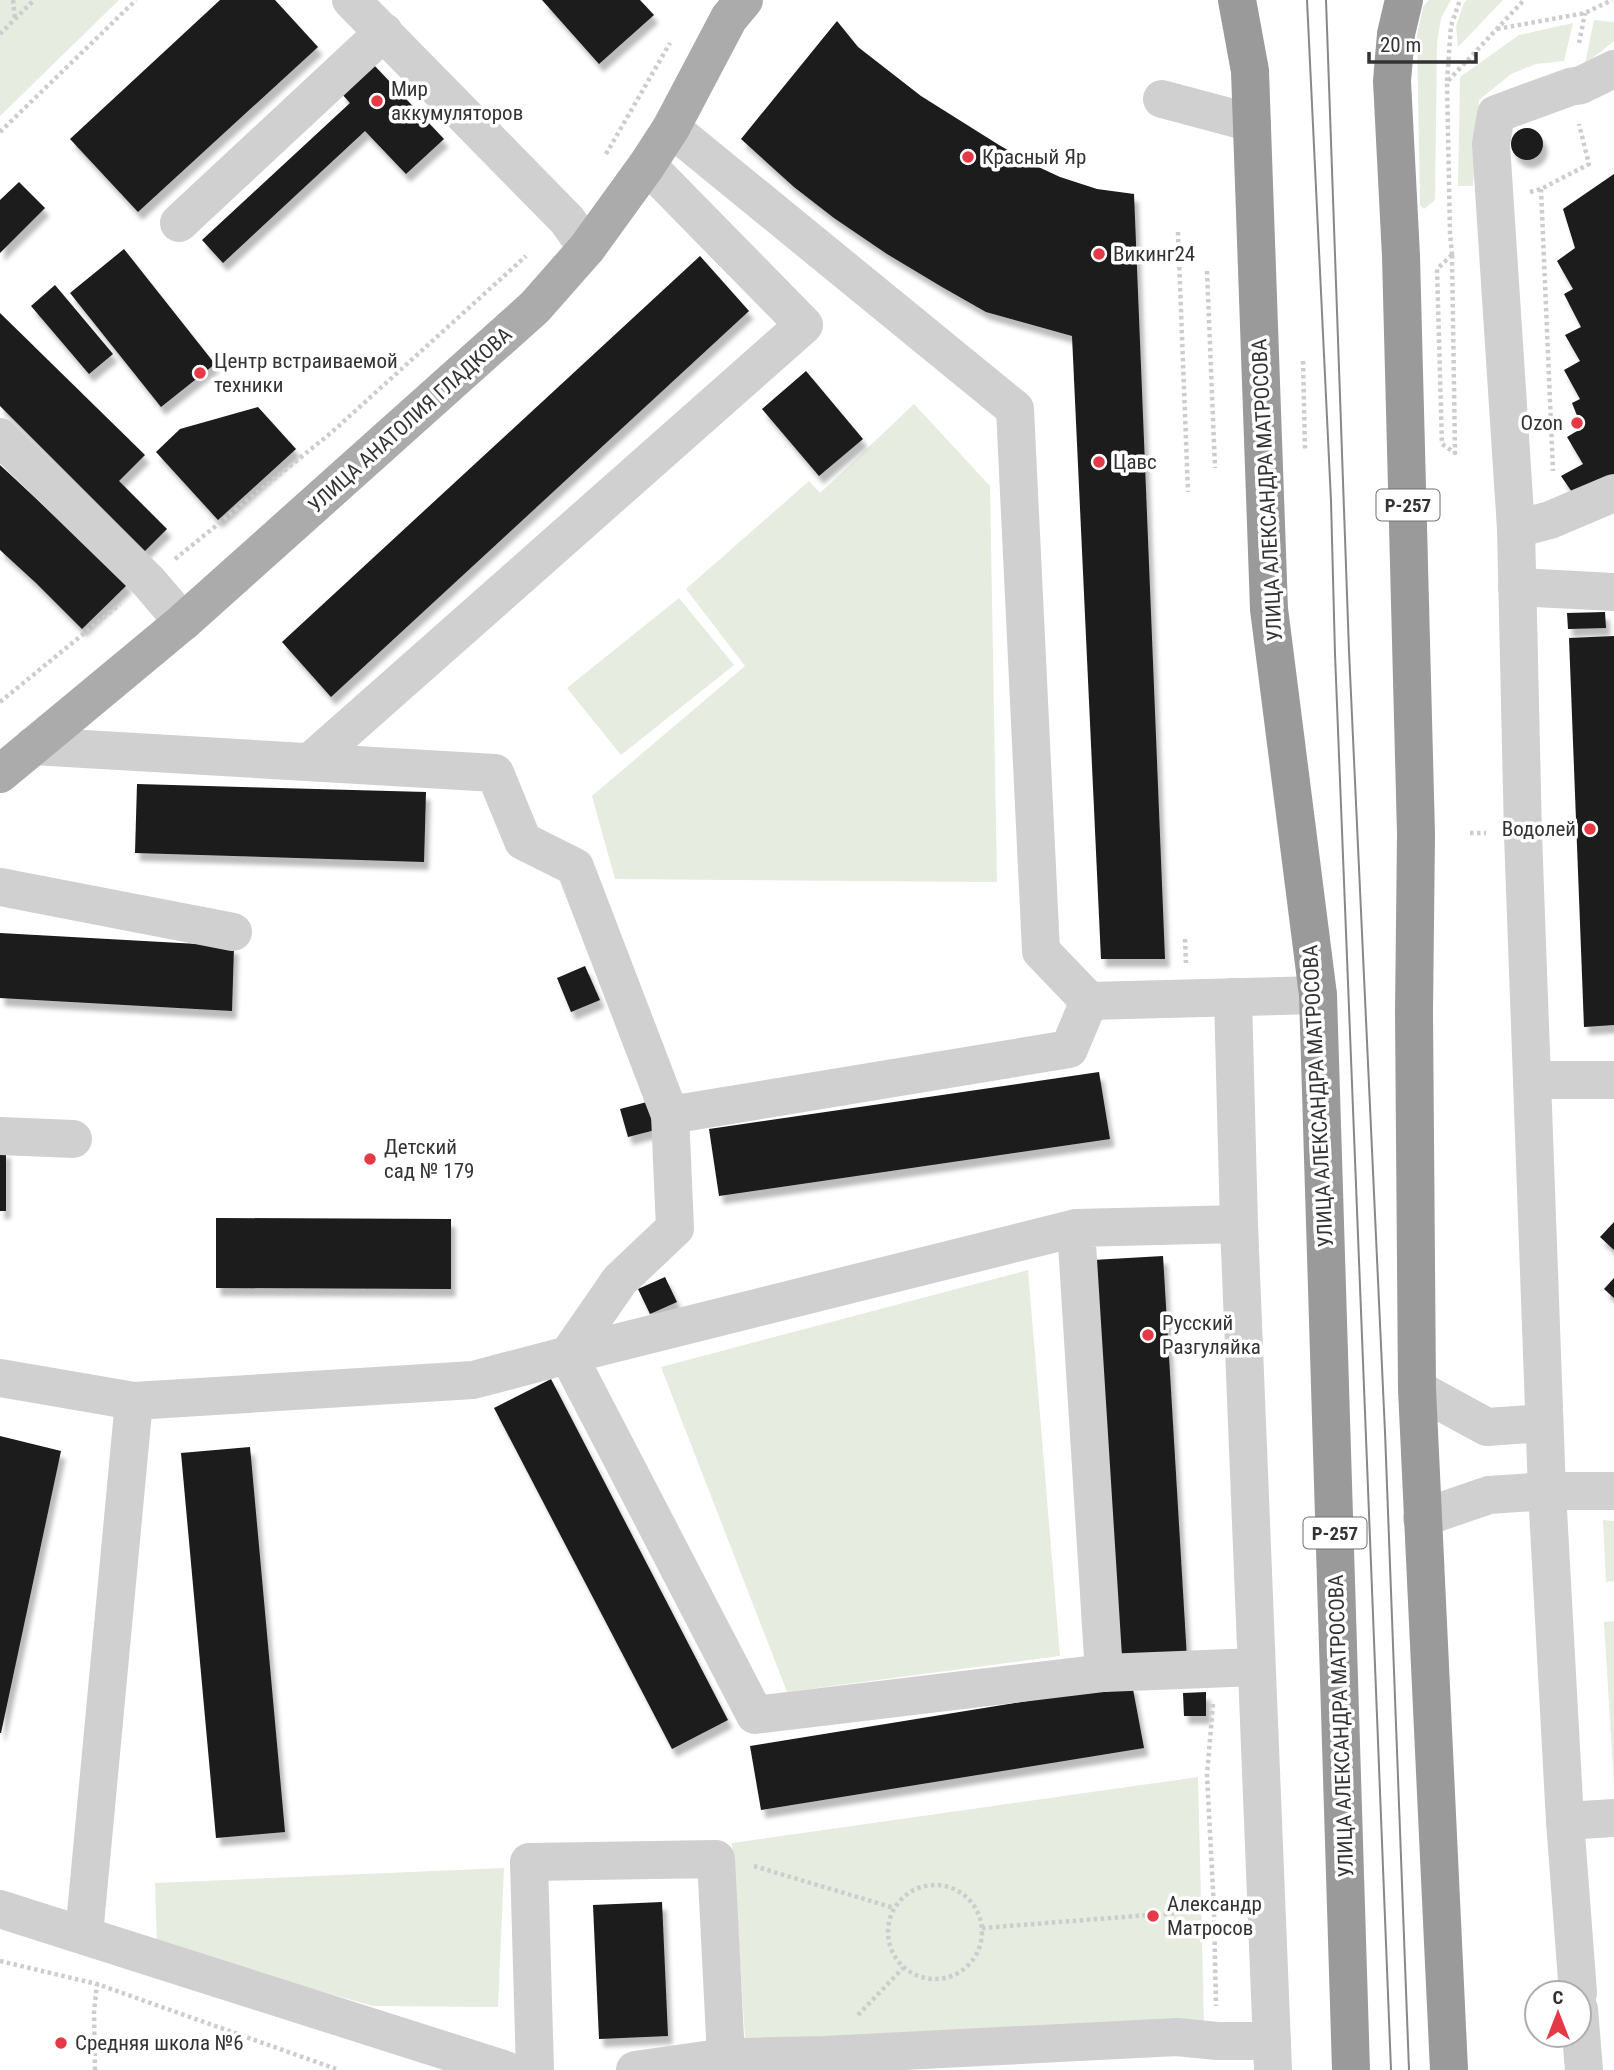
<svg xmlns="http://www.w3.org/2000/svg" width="1614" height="2070" font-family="'Roboto Condensed',sans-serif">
	<defs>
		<filter id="shadow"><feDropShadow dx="4.5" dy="8" stdDeviation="2" flood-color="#0004"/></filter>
	</defs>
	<rect width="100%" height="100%" fill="#fff"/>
	<g fill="#e6ecdf">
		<path d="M0 0H119L0 116Z"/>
		<path d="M1429 0H1451L1441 18 1437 43 1435 200 1424 209 1420 205 1417 35 1423 7Z"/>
		<path d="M1467 0H1503L1458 47 1456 26 1464 3Z"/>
		<path d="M1594 20 1614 22V41L1585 64Z"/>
		<path d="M1573 23 1564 61 1536 64 1511 74 1479 100 1473 186H1458L1460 77 1519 35Z"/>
		<path d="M914 404 990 486 997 882 615 879 592 796 745 666 686 589 809 481 820 493Z"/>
		<path d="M679 598 734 665 621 755 567 688Z"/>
		<path d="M1028 1270 1060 1656 787 1692 661 1367Z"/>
		<path d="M1603 1520 1614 1521V1581L1606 1582Z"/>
		<path d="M1614 1621V1786L1604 1622Z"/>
		<path d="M1198 1777 1204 2025 836 2037H745L732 1843Z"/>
		<path d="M504 1868 498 2007 373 2006 157 1945 155 1883Z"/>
	</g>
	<g fill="#1a1a1a" filter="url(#shadow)">
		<path d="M220 0H275L318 47 138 212 70 139Z"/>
		<path d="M542 0H640L654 15 599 64Z"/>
		<path d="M837 21 858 47 921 96 999 145 1032 164 1060 177 1097 189 1134 194 1165 959H1101L1072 336 986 312 942 287 887 254 834 218 794 187 741 139Z"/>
		<path d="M373 64 444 139 406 174 365 131 223 263 202 240 350 103 341 93Z"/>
		<circle cx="1527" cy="144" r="16"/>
		<path d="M1614 174V474L1574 495 1561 476 1583 464 1567 437 1582 428 1572 403 1580 399 1564 370 1580 361 1565 335 1581 327 1564 294 1573 289 1557 261 1575 248 1563 209Z"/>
		<path d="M19 182 45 208 0 253V200Z"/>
		<path d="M124 249 215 364 161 407 70 293Z"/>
		<path d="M700 256 749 311 331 697 282 642Z"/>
		<path d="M55 285 113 354 89 374 31 306Z"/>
		<path d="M0 313 145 455 119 481 167 529 145 551 0 406Z"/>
		<path d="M806 371 863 439 819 476 762 409Z"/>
		<path d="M258 407 296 449 218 520 156 452 180 429Z"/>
		<path d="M0 465 128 584 82 629 36 583 0 550Z"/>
		<path d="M1605 612 1606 628 1568 629 1567 613Z"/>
		<path d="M1614 636V1025L1584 1027 1569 638Z"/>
		<path d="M137 784 426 792 424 862 135 853Z"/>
		<path d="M0 933 234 946 232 1011 0 998Z"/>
		<path d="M585 966 600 1000 571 1012 557 978Z"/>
		<path d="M1099 1072 1110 1139 719 1196 709 1129Z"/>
		<path d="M647 1102 655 1130 628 1137 620 1109Z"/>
		<rect x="0" y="1150" width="6" height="61"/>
		<path d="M216 1218 451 1219V1289L216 1288Z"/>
		<path d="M1614 1222V1250L1600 1237Z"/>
		<path d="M1163 1256 1187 1659 1118 1663 1093 1260Z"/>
		<path d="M665 1277 677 1302 650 1314 638 1289Z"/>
		<path d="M1614 1278V1298L1604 1289Z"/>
		<path d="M551 1379 728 1720 672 1749 494 1408Z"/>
		<path d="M0 1436 61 1451 1 1733H0Z"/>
		<path d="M250 1447 285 1832 216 1838 181 1453Z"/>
		<path d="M1132 1684 1144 1748 761 1810 750 1746Z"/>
		<path d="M1206 1692V1716H1184L1183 1693Z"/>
		<path d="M662 1902 668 2036 599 2039 593 1905Z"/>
	</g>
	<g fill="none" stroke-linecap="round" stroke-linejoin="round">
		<g stroke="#cdcdcd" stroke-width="4.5" stroke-dasharray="3.5 3.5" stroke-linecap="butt">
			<path d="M13 0 15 19"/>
			<path d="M1497 29 1585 13 1612 0"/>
			<path d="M0 34 34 0"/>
			<path d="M1579 43 1585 13"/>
			<path d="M1447 81 1451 26 1460 0"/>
			<path d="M0 132 136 0"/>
			<path d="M606 154 670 43"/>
			<path d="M1541 189 1553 471"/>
			<path d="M1530 192 1541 189 1589 164 1579 124"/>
			<path d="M1178 232 1188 492"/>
			<path d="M1452 255 1455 453 1442 444 1437 269Z"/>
			<path d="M1452 255 1450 233 1447 82 1524 0"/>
			<path d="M1207 271 1215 468"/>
			<path d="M1303 361 1305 450"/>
			<path d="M175 559 332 432 526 256"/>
			<path d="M0 702 120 604"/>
			<path d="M1470 833H1486"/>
			<path d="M1185 939 1186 963"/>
			<path d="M1213 1704 1207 1775 1214 1910 1216 2006"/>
			<path d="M754 1866 894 1908"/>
			<circle cx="935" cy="1932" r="47"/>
			<path d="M982 1928 1214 1910"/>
			<path d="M0 1961 97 1984 339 2070"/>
			<path d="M858 2015 903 1968"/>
			<path d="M95 2070 94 2012 97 1984"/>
		</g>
		<g stroke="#d0d0d0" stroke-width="38">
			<path d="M351 0 567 220 587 248"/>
			<path d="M1162 99 1252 123"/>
			<path d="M671 128 1015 409 1041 951 1089 1001 1318 995"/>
			<path d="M179 223 384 32"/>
			<path d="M0 437 148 581 183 622"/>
			<path d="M1516 529 1550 520 1614 493"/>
			<path d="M1517 587 1614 592"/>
			<path d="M33 746 495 773 523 841 575 867 670 1115"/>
			<path d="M310 762 804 325 647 165"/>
			<path d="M0 887 233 932"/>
			<path d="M1233 997 1239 1224 1273 2070"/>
			<path d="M1532 1080H1614"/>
			<path d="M0 1136 73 1139"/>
			<path d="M1076 1228 1104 1673 755 1715 568 1355 1076 1228 1239 1224"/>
			<path d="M0 1378 134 1401 473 1380 568 1355 620 1280 675 1228 670 1115 1069 1049 1089 1001"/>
			<path d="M1417 1389 1487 1427 1544 1423"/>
			<path d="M1422 1518 1489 1495 1547 1491H1614"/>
			<path d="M1104 1673 1256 1667"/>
			<path d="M1565 1821 1614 1818"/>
			<path d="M0 1909 506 2070"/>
			<path d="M84 1935 134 1401"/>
			<path d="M1578 1993 1565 1821 1547 1491 1523 834 1516 529 1491 144 1496 114 1570 87 1581 85 1614 69"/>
			<path d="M1579 2009 1584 2070"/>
			<path d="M535 2070 529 1862 716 1859 726 2057"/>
			<path d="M635 2070 726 2057 825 2055 1177 2037 1217 2041H1272"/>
		</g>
		<path stroke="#ababab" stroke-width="38" d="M0 774 183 622 535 307 587 248 647 165 671 128 729 18 744 0"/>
		<g stroke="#9a9a9a" stroke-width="38">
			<path d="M1237 0 1250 71 1269 609 1318 995 1351 2070"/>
			<path d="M1404 0 1396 34 1392 81 1401 256 1416 834 1414 1012 1417 1389 1449 2070"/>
		</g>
		<g stroke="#888" stroke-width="2">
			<path d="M1307 0 1331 501 1335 654 1391 2070"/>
			<path d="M1326 0 1349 651 1385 1432 1409 2070"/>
		</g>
	</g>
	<g fill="#e63946" stroke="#fff" stroke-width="2.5">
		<circle cx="377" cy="101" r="7"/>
		<circle cx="968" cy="157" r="7"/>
		<circle cx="1099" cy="254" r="7"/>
		<circle cx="200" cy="373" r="7"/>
		<circle cx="1577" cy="423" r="7"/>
		<circle cx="1099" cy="462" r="7"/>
		<circle cx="1590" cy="829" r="7"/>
		<circle cx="370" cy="1159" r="7"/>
		<circle cx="1148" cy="1335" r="7"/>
		<circle cx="1153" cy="1916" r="7"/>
		<circle cx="61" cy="2043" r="7"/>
	</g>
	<g text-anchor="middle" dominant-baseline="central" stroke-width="7" stroke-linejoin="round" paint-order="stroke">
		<g fill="#fff" stroke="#707070" stroke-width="2">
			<rect x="1376.5" y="489.5" width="63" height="31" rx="5"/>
			<rect x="1303.5" y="1517.5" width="63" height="31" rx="5"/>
		</g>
		<g font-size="19" font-weight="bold" fill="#333">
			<text x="1408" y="505">Р-257</text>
			<text x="1335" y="1533">Р-257</text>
		</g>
		<g font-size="21" fill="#333" stroke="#fff" text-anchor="start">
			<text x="391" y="89">Мир<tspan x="391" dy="24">аккумуляторов</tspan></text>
			<text x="982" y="157">Красный Яр</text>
			<text x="1113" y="254">Викинг24</text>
			<text x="214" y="361">Центр встраиваемой<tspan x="214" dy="24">техники</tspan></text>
			<text x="1563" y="423" text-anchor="end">Ozon</text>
			<text x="1113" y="462">Цавс</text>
			<text x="1576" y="829" text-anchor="end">Водолей</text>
			<text x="384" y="1147">Детский<tspan x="384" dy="24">сад № 179</tspan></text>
			<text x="1162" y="1323">Русский<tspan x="1162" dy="24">Разгуляйка</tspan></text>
			<text x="1167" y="1904">Александр<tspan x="1167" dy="24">Матросов</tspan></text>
			<text x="75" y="2043">Средняя школа №6</text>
		</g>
		<g font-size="21" fill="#333" stroke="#fff">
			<text transform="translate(410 420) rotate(-42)">УЛИЦА АНАТОЛИЯ ГЛАДКОВА</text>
			<text transform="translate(1267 490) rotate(-93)">УЛИЦА АЛЕКСАНДРА МАТРОСОВА</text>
			<text transform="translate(1318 1096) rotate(-93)">УЛИЦА АЛЕКСАНДРА МАТРОСОВА</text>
			<text transform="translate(1341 1726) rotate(-92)">УЛИЦА АЛЕКСАНДРА МАТРОСОВА</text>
		</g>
	</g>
	<g transform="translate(1558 2014)"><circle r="33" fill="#ffffff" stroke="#adadad" stroke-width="2"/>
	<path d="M0-5L12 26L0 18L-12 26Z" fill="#e63946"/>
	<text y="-10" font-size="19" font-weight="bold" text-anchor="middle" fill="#333333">С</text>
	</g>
	<path d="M1369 52v10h107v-10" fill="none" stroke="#333333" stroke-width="3.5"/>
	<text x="1380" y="52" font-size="21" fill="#333333" stroke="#ffffff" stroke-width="5" paint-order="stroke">20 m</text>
</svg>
